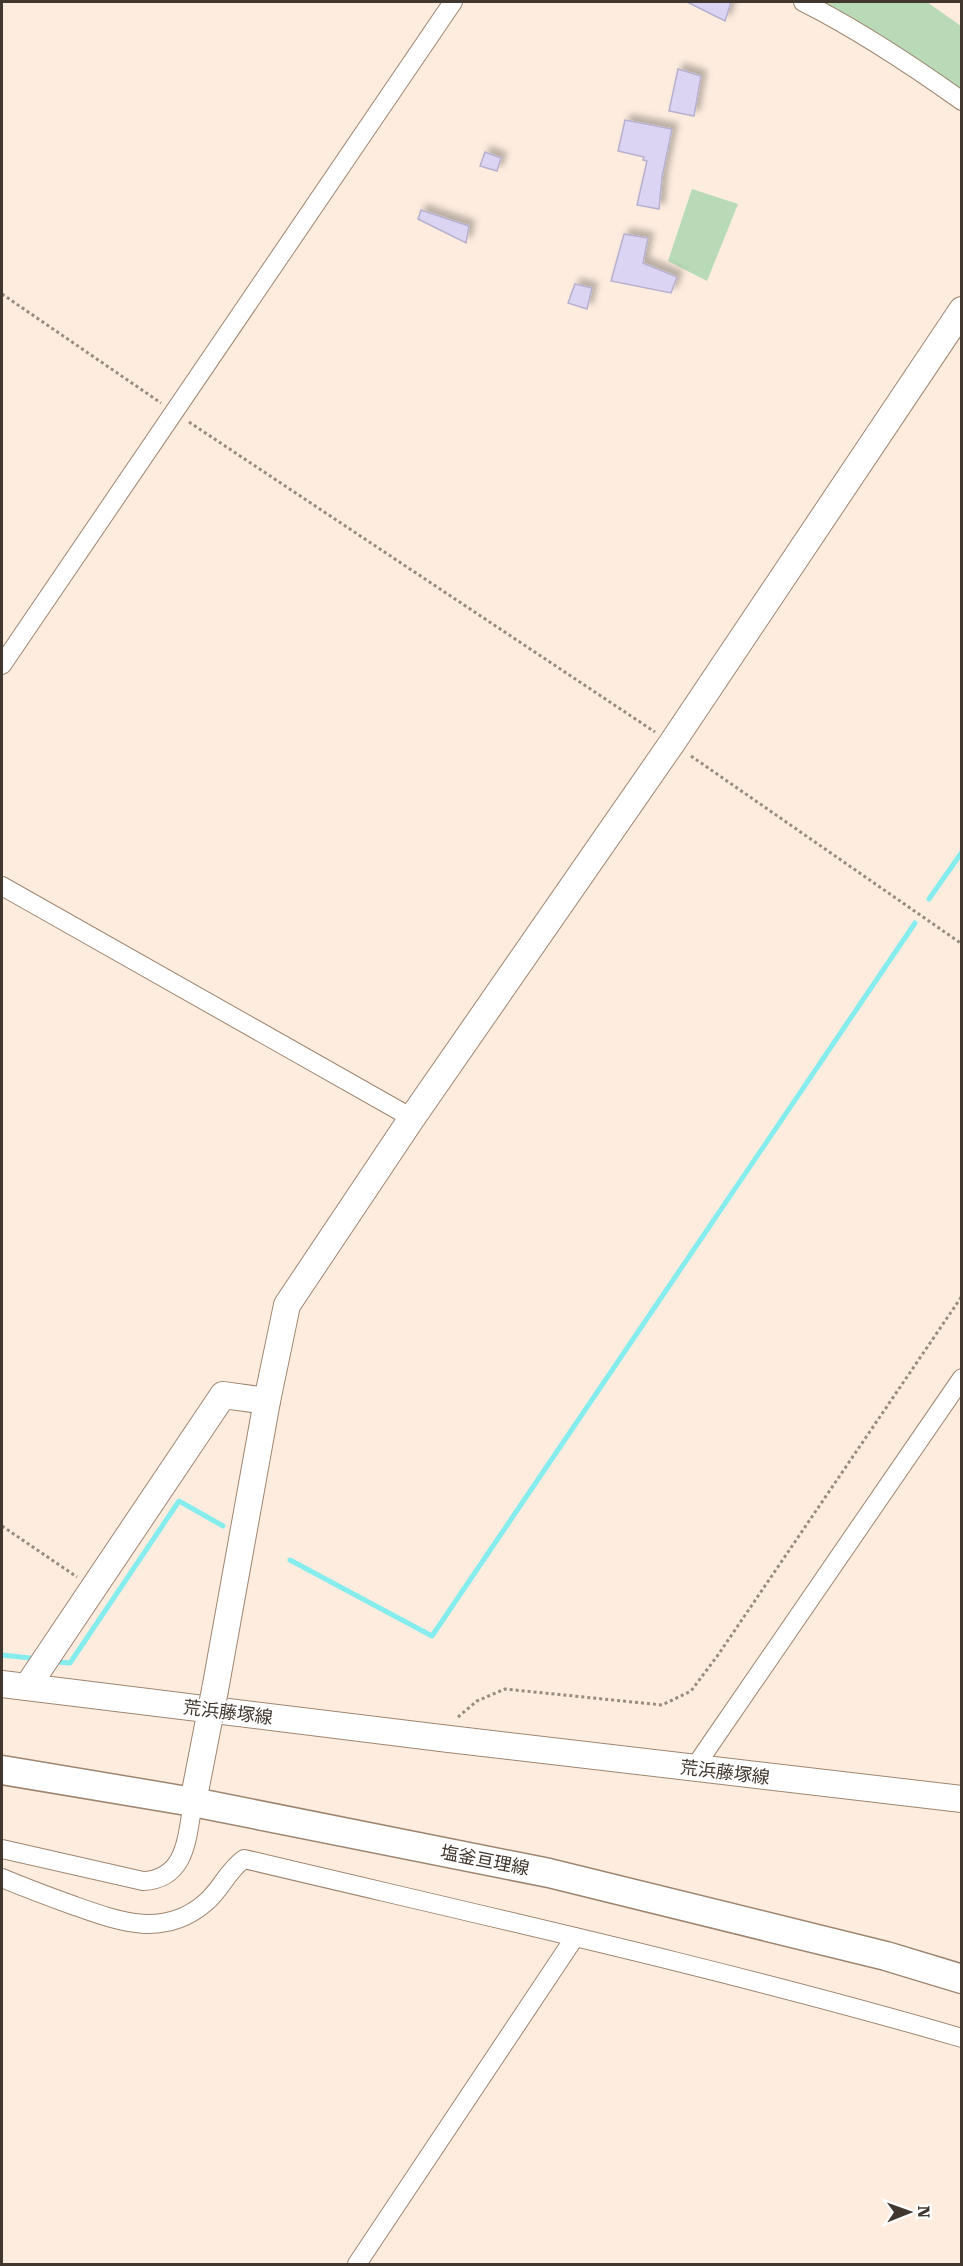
<svg xmlns="http://www.w3.org/2000/svg" width="963" height="2266" font-family="'Roboto Serif','Noto Sans JP',serif">
	<defs>
		<filter id="shadow"><feDropShadow dx="5.5" dy="-5.5" stdDeviation="3" flood-color="#0004"/></filter>
	</defs>
	<rect width="100%" height="100%" fill="#feeddf"/>
	<g fill="#b8dab6">
		<path d="M822 2H927L961 26V108Z"/>
		<path d="M692 189 738 204 707 281 668 261Z"/>
	</g>
	<g fill="none" stroke-linecap="round" stroke-linejoin="round">
		<g stroke="#85edee" stroke-width="5">
			<path d="M929 899 962 852"/>
			<path d="M290 1560 432 1636 915 923"/>
			<path d="M2 1655 30 1658"/>
			<path d="M58 1662 70 1663 179 1501 223 1526"/>
		</g>
	</g>
	<g fill="#dbd4f3" stroke="#b7b0ce" stroke-width="1.5" filter="url(#shadow)">
		<path d="M687 2H731L725 21Z"/>
		<path d="M678 69 701 76 694 116 669 111Z"/>
		<path d="M625 120 672 129 662 177 659 209 637 205 647 161 643 160 644 157 618 151Z"/>
		<path d="M485 152 501 158 497 171 480 166Z"/>
		<path d="M421 210 469 226 466 243 418 219Z"/>
		<path d="M624 234 648 238 643 263 677 277 671 293 611 281Z"/>
		<path d="M575 284 592 288 587 309 568 303Z"/>
	</g>
	<g fill="none" stroke-linecap="round" stroke-linejoin="round">
		<g stroke="#9e8570" stroke-width="20">
			<g id="street">
				<path d="M803 2C859 30 910 64 962 101"/>
				<path d="M2 665 453 2"/>
				<path d="M2 886 412 1118"/>
				<path d="M694 1768 962 1378"/>
				<path d="M2 1849 143 1881C187 1879 187 1836 193 1802"/>
				<path d="M2 1878C26 1888 50 1897 75 1906 120 1922 164 1938 205 1903 222 1889 226 1872 244 1859 484 1916 725 1969 962 2038"/>
				<path d="M357 2264 575 1937"/>
			</g>
		</g>
		<g stroke="#9e8570" stroke-width="28">
			<g id="secondary">
				<path d="M2 1684 449 1739 962 1799"/>
				<path d="M27 1687 223 1395 267 1401"/>
				<path d="M215 1690 267 1401 287 1305 412 1118 672 743 962 310"/>
				<path d="M193 1802 209 1720"/>
			</g>
		</g>
		<g stroke="#9e8570" stroke-width="31">
			<path id="primary" d="M2 1770 193 1802 549 1873 886 1956 962 1979"/>
		</g>
		<g stroke="#988b80" stroke-width="3" stroke-dasharray="3 3" stroke-linecap="butt">
			<path d="M2 294 161 403"/>
			<path d="M189 422 655 732"/>
			<path d="M691 756 962 944"/>
			<path d="M2 1526 77 1577"/>
			<path d="M458 1717 477 1701 505 1689 662 1705 691 1691 718 1655 962 1296"/>
		</g>
		<use href="#street" stroke="#fff" stroke-width="18"/>
		<use href="#secondary" stroke="#fff" stroke-width="26"/>
		<use href="#primary" stroke="#fff" stroke-width="28"/>
		<g stroke="#9e8570" stroke-width="28" stroke-linecap="butt">
			<path id="secondary-bridge" d="M209 1720 215 1690"/>
		</g>
		<use href="#secondary-bridge" stroke="#fff" stroke-width="26"/>
	</g>
	<g text-anchor="middle" dominant-baseline="central" stroke-width="4.5" stroke-linejoin="round" paint-order="stroke">
		<g font-size="18" fill="#41372e" stroke="#fff">
			<text transform="translate(228 1712) rotate(7)">荒浜藤塚線</text>
			<text transform="translate(725 1772) rotate(7)">荒浜藤塚線</text>
			<text transform="translate(485 1860) rotate(11)">塩釜亘理線</text>
		</g>
	</g>
	<rect width="963" height="2266" fill="none" stroke="#41372e" stroke-width="6"/>
	<g transform="translate(909 2212) rotate(89)" stroke="#ffffff" stroke-width="4.5" paint-order="stroke">
	<path d="M0-4.5L10 22L0 15L-10 22Z" fill="#41372e"/>
	<text y="-9" font-size="16" font-weight="bold" text-anchor="middle" fill="#41372e">N</text>
	</g>
</svg>
